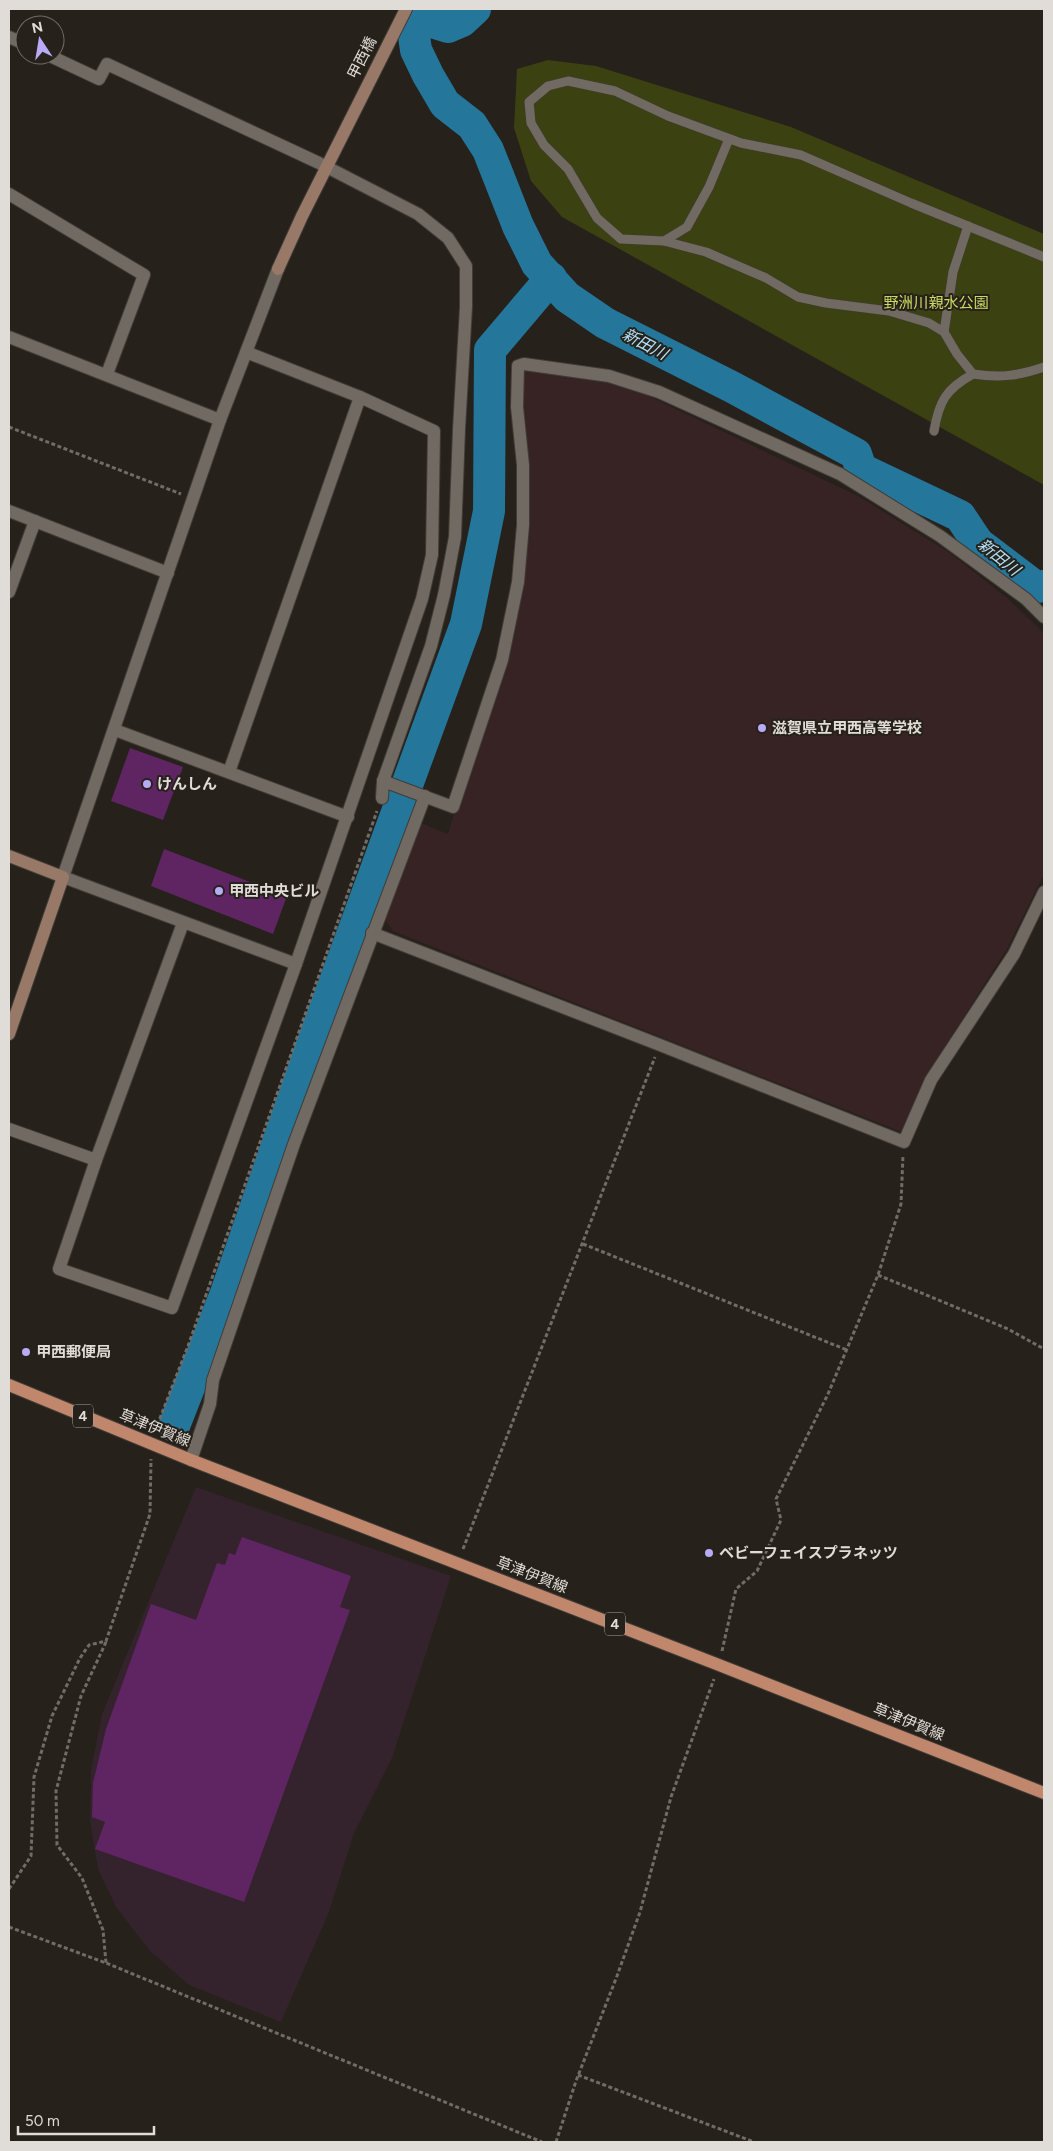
<svg xmlns="http://www.w3.org/2000/svg" width="1053" height="2151" font-family="Figtree,'Noto Sans JP',sans-serif">
	<rect width="100%" height="100%" fill="#26211a"/>
	<path fill="#34232d" d="M196 1487 451 1576 392 1758 354 1833 329 1912 281 2022 189 1985 150 1951 116 1907 98 1869 90 1822 91 1770 102 1714Z"/>
	<path fill="#372323" d="M519 366 613 379 858 496 950 553 1006 597 1044 633V874L1007 949 922 1082 904 1133 393 931 385 919 421 823 448 834 512 619 524 546Z"/>
	<path fill="#3c4111" d="M548 60 596 66 791 127 1044 234V485L562 217 531 181 514 128 517 69Z"/>
	<g fill="none" stroke-linecap="round" stroke-linejoin="round">
		<g stroke="#24769a" stroke-width="32">
			<path d="M475 9 462 21 448 27 425 20 417 27 414 36 416 50 428 75 445 104 472 125 488 150 518 226 537 264 567 297 605 323 732 387 856 454 861 469 960 516 978 543 1036 587 1044 586"/>
			<path d="M174 1426 226 1293 311 1047 466 624 489 511 490 350 551 278"/>
		</g>
	</g>
	<g fill="#5f2562">
		<path d="M130 748 183 767 163 820 111 801Z"/>
		<path d="M164 849 287 896 273 934 151 886Z"/>
		<path d="M242 1537 351 1576 340 1607 350 1610 244 1902 95 1849 105 1822 92 1817 93 1783 106 1729 151 1604 196 1620 217 1563 225 1565 229 1553 235 1555Z"/>
	</g>
	<g fill="none" stroke-linecap="round" stroke-linejoin="round">
		<g stroke="#413c37" stroke-width="10">
			<g id="lane">
				<path d="M729 139 709 187 687 227 664 241 621 239 597 218 568 169 544 145 531 123 529 102 548 86 568 81 615 91 668 116 741 143 801 155 911 203 1044 257"/>
				<path d="M664 241 706 252 766 278 798 297 826 303 889 311 929 323 944 332 957 354 973 374C1000 378 1018 376 1044 367"/>
				<path d="M944 332 953 272 968 226"/>
				<path d="M934 431C939 401 946 389 973 374"/>
			</g>
		</g>
		<g stroke="#413c37" stroke-width="14">
			<g id="street">
				<path d="M9 37 25 44"/>
				<path d="M48 55 99 79 107 64 319 163 418 214 448 238 466 266V307L459 429 455 537 444 595 431 646 383 781 382 798"/>
				<path d="M9 194 144 275 107 374"/>
				<path d="M9 337 220 420"/>
				<path d="M246 352 360 397 434 431 432 555 422 599 296 964 63 877 220 420 278 269"/>
				<path d="M9 511 168 573"/>
				<path d="M9 592 35 521"/>
				<path d="M115 730 348 817"/>
				<path d="M229 772 360 397"/>
				<path d="M383 781 453 807 502 660 518 582 523 525V465L517 407 518 366 524 364 609 376 659 392 840 474 940 536 1026 599 1044 617"/>
				<path d="M183 923 96 1160 59 1269 172 1308 296 964"/>
				<path d="M372 933 660 1045 904 1142 931 1080 1014 954 1044 892"/>
				<path d="M9 1129 96 1160"/>
				<path d="M191 1460 210 1404 213 1380 294 1144 425 796"/>
			</g>
		</g>
		<g stroke="#413c37" stroke-width="14">
			<g id="secondary">
				<path d="M278 269 302 216 406 9"/>
				<path d="M9 856 63 877 9 1034"/>
			</g>
		</g>
		<g stroke="#413c37" stroke-width="14">
			<path id="primary" d="M9 1385 191 1460 719 1665 1044 1793"/>
		</g>
		<g stroke="#706c66" stroke-width="3" stroke-dasharray="4 2.5" stroke-linecap="butt">
			<path d="M9 427 181 494"/>
			<path d="M583 1244 847 1350"/>
			<path d="M878 1275 1008 1329 1044 1349"/>
			<path d="M155 1431 188 1346 377 811"/>
			<path d="M463 1549 655 1057"/>
			<path d="M106 1642 81 1696 56 1791 57 1845 82 1878 103 1930 106 1963"/>
			<path d="M722 1651 736 1589 757 1571 781 1520 776 1499 828 1394 878 1275 901 1204 903 1155"/>
			<path d="M9 1889 31 1856 34 1777 52 1716 80 1658 89 1645 106 1641 150 1514 151 1459"/>
			<path d="M9 1927 106 1963 542 2142"/>
			<path d="M578 2075 754 2142"/>
			<path d="M556 2142 576 2081 617 1976 640 1912 671 1797 714 1679"/>
		</g>
		<use href="#lane" stroke="#716a62" stroke-width="9"/>
		<use href="#street" stroke="#716a62" stroke-width="12"/>
		<use href="#secondary" stroke="#987967" stroke-width="12"/>
		<use href="#primary" stroke="#c0876d" stroke-width="12"/>
	</g>
	<g fill="#b7abf8" stroke="#26211a" stroke-width="2">
		<circle cx="762" cy="728" r="5"/>
		<circle cx="147" cy="784" r="5"/>
		<circle cx="219" cy="891" r="5"/>
		<circle cx="26" cy="1352" r="5"/>
		<circle cx="709" cy="1553" r="5"/>
	</g>
	<g text-anchor="middle" dominant-baseline="central" stroke-width="4" stroke-linejoin="round" paint-order="stroke">
		<g fill="#26211a" stroke="#a8a49e" stroke-width="1">
			<rect x="73" y="1404.5" width="20" height="23" rx="4"/>
			<rect x="605" y="1612.5" width="20" height="23" rx="4"/>
		</g>
		<g font-size="14" font-weight="bold" fill="#e0dcd7">
			<text x="83" y="1416">4</text>
			<text x="615" y="1624">4</text>
		</g>
		<g font-size="15" fill="#e0dcd7" stroke="#26211a">
			<text transform="translate(362 58) rotate(-63)">甲西橋</text>
			<text transform="translate(155 1428) rotate(22)">草津伊賀線</text>
			<text transform="translate(532 1575) rotate(21)">草津伊賀線</text>
			<text transform="translate(909 1722) rotate(22)">草津伊賀線</text>
		</g>
		<g font-size="15" fill="#ccdb60" stroke="#26211a">
			<text x="936" y="303">野洲川親水公園</text>
		</g>
		<g font-size="15" font-weight="bold" fill="#e0dcd7" stroke="#26211a" text-anchor="start">
			<text x="772" y="728">滋賀県立甲西高等学校</text>
			<text x="157" y="784">けんしん</text>
			<text x="229" y="891">甲西中央ビル</text>
			<text x="36" y="1352">甲西郵便局</text>
			<text x="719" y="1553">ベビーフェイスプラネッツ</text>
		</g>
		<g font-size="16" font-style="italic" fill="#b2e1fa" stroke="#26211a">
			<text transform="translate(645 344) rotate(28)">新田川</text>
			<text transform="translate(999 557) rotate(39)">新田川</text>
		</g>
	</g>
	<rect width="1053" height="2151" fill="none" stroke="#e0dcd7" stroke-width="20"/>
	<g transform="translate(40 40) rotate(348)"><circle r="24" fill="#26211a" stroke="#706c66"/>
	<path d="M0-4L9 19L0 12L-9 19Z" fill="#b7abf8"/>
	<text y="-8" font-size="14" font-weight="bold" text-anchor="middle" fill="#e0dcd7">N</text>
	</g>
	<path d="M18 2126v8h136v-8" fill="none" stroke="#e0dcd7" stroke-width="2.5"/>
	<text x="25" y="2126" font-size="15" fill="#e0dcd7" stroke="#26211a" stroke-width="4" paint-order="stroke">50 m</text>
</svg>
